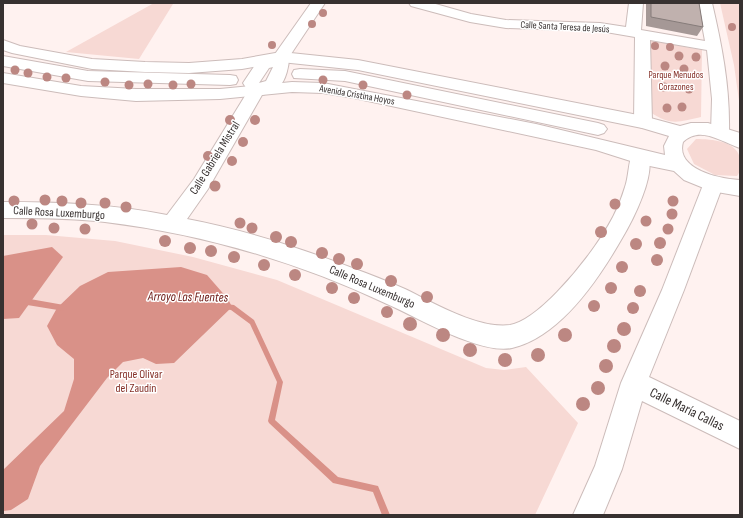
<svg xmlns="http://www.w3.org/2000/svg" width="743" height="518" font-family="'Sofia Sans Condensed',sans-serif">
	<rect width="100%" height="100%" fill="#fff2f0"/>
	<g fill="#f7d9d4">
		<path d="M154 3 173 4 139 59 66 52Z"/>
		<path d="M720 3H740V108L734 65Z"/>
		<path d="M648 40 702 50 701 117C678 122 671 126 650 112Z"/>
		<path d="M696 139C711 139 740 141 740 161 740 167 741 171 737 176L715 175 694 164 687 149Z"/>
		<path d="M3 235H46L115 241 193 257 277 280 486 368 504 370 526 367 578 423 535 515H3Z"/>
	</g>
	<g fill="#d99188">
		<path d="M52 247 63 257 19 318 3 319V256Z"/>
		<path d="M181 267 207 275 228 299 232 307 174 363 156 364 143 358 123 362 107 378 40 466 28 499 11 510 3 511V470L64 411 74 379V359L57 345 47 326 57 308 80 286 108 272Z"/>
	</g>
	<g fill="none" stroke-linecap="round" stroke-linejoin="round">
		<g fill="#d99188" fill-rule="evenodd">
			<path d="M23 299H30L64 305 66 306 67 308 66 310 64 311 21 304 20 302 21 300Z"/>
			<path d="M226 304 234 305 254 320 282 380 283 382 275 420 338 477 378 486 390 515H382L373 492 333 483 269 423 268 421 277 382 250 324 231 310 224 309 223 307 224 305Z"/>
		</g>
		<g stroke="#ccbcba" stroke-width="2">
			<g id="street">
				<path d="M311 3H325L289 57C289 66 286 80 279 87 276 91 267 93 262 95L208 189 187 219C245 230 300 248 355 269 372 275 389 282 405 289 434 303 477 329 510 325 538 320 579 269 595 246 608 228 619 208 625 187 629 176 628 162 633 152L640 150 647 152C658 172 632 222 621 240 598 280 560 337 512 348 480 355 417 317 387 304 298 262 203 234 105 222 71 218 37 218 3 218V202C58 202 113 204 167 215L194 179 248 91 243 83 257 62 275 54ZM273 67 266 81 259 83 269 68Z"/>
				<path d="M409 3H432L471 14 506 20 600 23 626 27 629 3H643L641 30 705 41 698 3H712C722 46 730 87 729 132L726 136 720 138 714 136 711 132 712 99 707 50 650 40 652 122 649 126 643 128 637 126 634 122 635 37 600 31 506 28 470 22 411 6Z"/>
				<path d="M3 56 88 71 230 75 236 76 238 80 236 84 230 85 88 81 3 66Z"/>
				<path d="M300 69 345 71 598 123 604 125 607 129 604 133 598 135 345 81 294 78 292 74 294 70Z"/>
				<path d="M713 177 720 180 723 185 684 290 649 377 740 421V449L642 401 622 469 603 515H573L595 466 621 383 662 290 703 185 706 180Z"/>
			</g>
		</g>
		<g stroke="#ccbcba" stroke-width="2">
			<path id="secondary" d="M3 40 20 46 92 59 145 62 189 63 242 59 281 52 358 60 643 116 680 126 691 123H708L740 133V148C722 142 700 125 683 142 675 170 721 179 740 180V196L711 191 684 180 674 171 640 164 596 150 354 98 323 93 292 92 220 99 136 101 81 96 3 83V73L81 86 136 89H220L292 82 323 83 536 124 665 155 664 146 669 136 642 128 358 70 281 62 242 69 189 73 145 72 92 69 12 53 3 50Z"/>
		</g>
		<use href="#street" fill="#fff" fill-rule="evenodd"/>
		<use href="#secondary" fill="#fff" fill-rule="evenodd"/>
	</g>
	<g fill="#bc8782">
		<circle cx="323" cy="13" r="4"/>
		<circle cx="312" cy="24" r="4"/>
		<circle cx="732" cy="27" r="4"/>
		<circle cx="272" cy="45" r="4"/>
		<circle cx="655" cy="46" r="4"/>
		<circle cx="670" cy="47" r="4"/>
		<circle cx="679" cy="56" r="4.5"/>
		<circle cx="696" cy="57" r="4.5"/>
		<circle cx="665" cy="66" r="4.5"/>
		<circle cx="684" cy="69" r="4.5"/>
		<circle cx="15" cy="70" r="4.5"/>
		<circle cx="28" cy="73" r="4.5"/>
		<circle cx="47" cy="77" r="4.5"/>
		<circle cx="66" cy="78" r="4.5"/>
		<circle cx="323" cy="80" r="4.5"/>
		<circle cx="105" cy="82" r="4.5"/>
		<circle cx="148" cy="84" r="4.5"/>
		<circle cx="191" cy="84" r="4.5"/>
		<circle cx="129" cy="85" r="4.5"/>
		<circle cx="173" cy="85" r="4.5"/>
		<circle cx="363" cy="85" r="4.5"/>
		<circle cx="664" cy="87" r="4.5"/>
		<circle cx="689" cy="89" r="4.5"/>
		<circle cx="407" cy="95" r="4.5"/>
		<circle cx="682" cy="107" r="4.5"/>
		<circle cx="667" cy="108" r="4.5"/>
		<circle cx="230" cy="120" r="5"/>
		<circle cx="255" cy="120" r="5"/>
		<circle cx="243" cy="142" r="5"/>
		<circle cx="208" cy="156" r="5"/>
		<circle cx="232" cy="161" r="5"/>
		<circle cx="215" cy="186" r="5.5"/>
		<circle cx="45" cy="200" r="5.5"/>
		<circle cx="14" cy="201" r="5.5"/>
		<circle cx="62" cy="201" r="5.5"/>
		<circle cx="673" cy="201" r="5.5"/>
		<circle cx="81" cy="203" r="5.5"/>
		<circle cx="105" cy="203" r="5.5"/>
		<circle cx="615" cy="204" r="5.5"/>
		<circle cx="126" cy="207" r="5.5"/>
		<circle cx="672" cy="214" r="5.5"/>
		<circle cx="646" cy="221" r="5.5"/>
		<circle cx="240" cy="223" r="5.5"/>
		<circle cx="32" cy="224" r="5.5"/>
		<circle cx="54" cy="228" r="5.5"/>
		<circle cx="252" cy="228" r="5.5"/>
		<circle cx="85" cy="229" r="5.5"/>
		<circle cx="668" cy="229" r="5.5"/>
		<circle cx="601" cy="232" r="6"/>
		<circle cx="276" cy="237" r="6"/>
		<circle cx="165" cy="241" r="6"/>
		<circle cx="291" cy="242" r="6"/>
		<circle cx="660" cy="243" r="6"/>
		<circle cx="636" cy="244" r="6"/>
		<circle cx="190" cy="248" r="6"/>
		<circle cx="211" cy="251" r="6"/>
		<circle cx="322" cy="253" r="6"/>
		<circle cx="234" cy="257" r="6"/>
		<circle cx="339" cy="259" r="6"/>
		<circle cx="657" cy="260" r="6"/>
		<circle cx="357" cy="264" r="6"/>
		<circle cx="264" cy="265" r="6"/>
		<circle cx="622" cy="267" r="6"/>
		<circle cx="295" cy="275" r="6"/>
		<circle cx="391" cy="281" r="6"/>
		<circle cx="332" cy="288" r="6"/>
		<circle cx="611" cy="288" r="6"/>
		<circle cx="640" cy="291" r="6"/>
		<circle cx="427" cy="297" r="6"/>
		<circle cx="354" cy="298" r="6"/>
		<circle cx="594" cy="306" r="6"/>
		<circle cx="633" cy="308" r="6"/>
		<circle cx="387" cy="312" r="6"/>
		<circle cx="410" cy="324" r="7"/>
		<circle cx="624" cy="329" r="7"/>
		<circle cx="443" cy="335" r="7"/>
		<circle cx="565" cy="335" r="7"/>
		<circle cx="614" cy="346" r="7"/>
		<circle cx="470" cy="350" r="7"/>
		<circle cx="538" cy="355" r="7"/>
		<circle cx="505" cy="360" r="7"/>
		<circle cx="606" cy="366" r="7"/>
		<circle cx="598" cy="388" r="7"/>
		<circle cx="583" cy="404" r="7"/>
	</g>
	<path fill="#a59896" d="M646 3H699L703 27 697 36 646 26Z"/>
	<path fill="#c0b1ae" stroke="#867c7a" d="M651 3H699L703 27 651 17Z"/>
	<g text-anchor="middle" dominant-baseline="central" stroke-width="3" stroke-linejoin="round" paint-order="stroke">
		<g font-size="10" fill="#373130" stroke="#fff">
			<text transform="translate(565 27) rotate(3)">Calle Santa Teresa de Jesús</text>
			<text transform="translate(357 95) rotate(10)">Avenida Cristina Hoyos</text>
		</g>
		<g font-size="10" fill="#853028" stroke="#fff">
			<text x="676" y="75">Parque Menudos<tspan x="676" dy="12">Corazones</tspan></text>
		</g>
		<g font-size="12" fill="#373130" stroke="#fff">
			<text transform="translate(215 158) rotate(-58)">Calle Gabriela Mistral</text>
			<text transform="translate(59 213) rotate(3)">Calle Rosa Luxemburgo</text>
			<text transform="translate(372 287) rotate(23)">Calle Rosa Luxemburgo</text>
		</g>
		<g font-size="12" fill="#853028" stroke="#fff">
			<text x="136" y="374">Parque Olivar<tspan x="136" dy="14">del Zaudín</tspan></text>
		</g>
		<g font-size="13" font-style="italic" fill="#6b1612" stroke="#fff">
			<text transform="translate(188 297) rotate(1)">Arroyo Las Fuentes</text>
		</g>
		<g font-size="14" fill="#373130" stroke="#fff">
			<text transform="translate(687 409) rotate(26)">Calle María Callas</text>
		</g>
	</g>
	<rect width="743" height="518" fill="none" stroke="#373130" stroke-width="8"/>
</svg>
